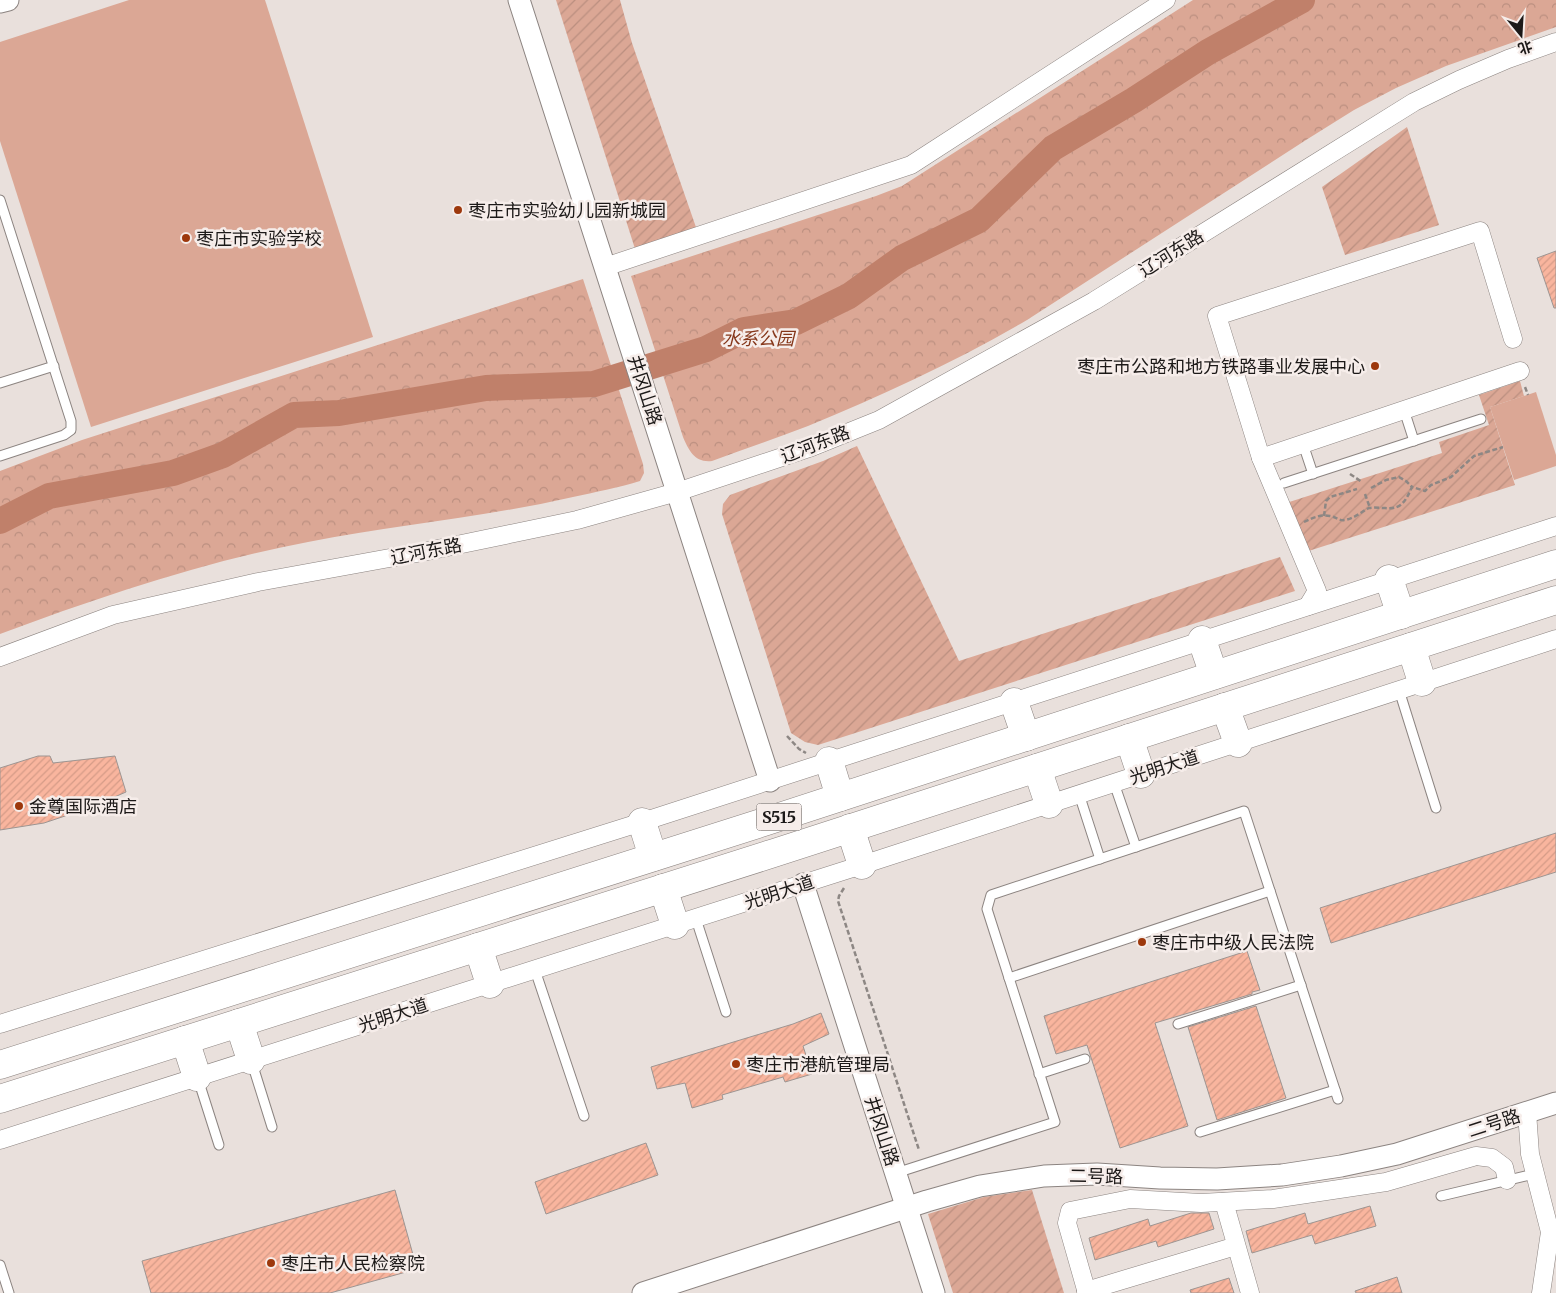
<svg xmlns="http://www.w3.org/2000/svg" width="1556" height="1293" font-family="Merriweather,'Noto Sans SC',serif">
	<defs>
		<pattern id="park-crowns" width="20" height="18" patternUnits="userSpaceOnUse" patternTransform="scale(1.25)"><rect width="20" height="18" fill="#dba795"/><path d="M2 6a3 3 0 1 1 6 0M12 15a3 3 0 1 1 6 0" fill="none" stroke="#bb8f80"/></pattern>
		<pattern id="garden-furrows" width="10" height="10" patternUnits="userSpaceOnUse" patternTransform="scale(1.25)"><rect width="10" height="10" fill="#dba795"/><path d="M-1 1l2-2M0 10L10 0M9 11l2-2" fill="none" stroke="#bb8f80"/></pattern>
		<pattern id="building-hatch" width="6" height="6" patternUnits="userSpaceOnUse" patternTransform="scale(1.25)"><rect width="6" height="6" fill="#f9b59e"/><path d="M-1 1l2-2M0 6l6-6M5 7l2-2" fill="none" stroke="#d59b87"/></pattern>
	</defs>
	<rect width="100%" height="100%" fill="#e9e0dc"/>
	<g fill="url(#park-crowns)">
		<path d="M1193 0H1556V27L1446 66 1396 88 1354 110 1306 140 1027 320C957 361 883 395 808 426 777 438 744 449 712 461 695 463 689 451 683 437L631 276 876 196 902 186Z"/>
		<path d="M583 279 643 464 644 473 640 481C618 488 595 492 573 497 486 517 396 525 308 542 203 562 100 597 0 634V471L82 440Z"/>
	</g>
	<g fill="url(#garden-furrows)">
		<path d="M556 0H620L632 43 698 233 636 252Z"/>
		<path d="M1407 127 1439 225 1345 255 1322 187Z"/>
		<path d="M1520 381 1524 396 1490 407 1515 485 1296 555 1283 504 1442 453 1439 442 1489 425 1479 395Z"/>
		<path d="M857 446 959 661 1280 557 1295 591 818 745 805 742 791 733 722 514 723 504 730 495 823 461Z"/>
		<path d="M1032 1190 1064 1293H953L928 1214 984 1197Z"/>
	</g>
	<g fill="#dba795">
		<path d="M129 0H265L373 337 91 427 0 141V42Z"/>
		<path d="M1536 392 1556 455V466L1514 480 1490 407Z"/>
	</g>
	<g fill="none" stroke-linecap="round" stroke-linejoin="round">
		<path stroke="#c0806a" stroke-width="26" d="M0 521 49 496 173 473 223 455 294 415 339 413 486 388 594 384 706 349 744 330 796 322 849 296 902 258 979 220 1053 148 1134 100 1208 52 1302 0"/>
	</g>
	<g fill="url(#building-hatch)" stroke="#9d9592">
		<path d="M1556 251V308H1554L1537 258Z"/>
		<path d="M38 756H50L53 763 115 756 126 792 89 808 44 823 0 830V768Z"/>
		<path d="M1556 833V872L1331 943 1320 908Z"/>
		<path d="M1247 951 1260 990 1252 992V994L1155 1023 1188 1126 1120 1148 1087 1045 1056 1054 1044 1016Z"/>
		<path d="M1256 1006 1286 1098 1217 1120 1188 1027Z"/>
		<path d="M821 1013 829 1034 803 1046 812 1074 785 1082 783 1077 722 1095 723 1099 692 1108 685 1083 657 1089 651 1067 793 1024Z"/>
		<path d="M646 1143 658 1175 546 1214 535 1182Z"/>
		<path d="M395 1190 417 1269 330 1293H151L142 1261Z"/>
		<path d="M1370 1206 1376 1226 1315 1244 1312 1235 1252 1253 1246 1231 1305 1213 1308 1224Z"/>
		<path d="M1191 1213H1209L1214 1229 1158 1247 1156 1241 1095 1260 1089 1238 1148 1219 1150 1226Z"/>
		<path d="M1397 1277 1402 1293H1356L1355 1291Z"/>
		<path d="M1229 1278 1234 1293H1191L1190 1290Z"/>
	</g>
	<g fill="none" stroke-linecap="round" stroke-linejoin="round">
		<g stroke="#8c8481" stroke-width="11">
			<g id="service">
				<path d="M0 200 71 421V430L64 435 0 456"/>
				<path d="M0 383 54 366"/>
				<path d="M1404 410 1414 441"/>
				<path d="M1303 444 1313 474"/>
				<path d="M1284 483 1481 419"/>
				<path d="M1399 690 1436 808"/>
				<path d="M1114 783 1136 847"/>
				<path d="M1079 794 1100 859"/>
				<path d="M696 919 726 1012"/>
				<path d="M535 970 584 1116"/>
				<path d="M1009 978 1270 891"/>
				<path d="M1178 1024 1301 985"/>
				<path d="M252 1063 272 1127"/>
				<path d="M1039 1074 1085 1059"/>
				<path d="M198 1079 219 1145"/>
				<path d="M1200 1132 1335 1090"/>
				<path d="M896 1173 1055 1122 987 909 991 895 1244 811 1338 1099"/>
				<path d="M1441 1196 1534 1174"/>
				<path d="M0 1265 9 1293"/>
			</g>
		</g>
		<g stroke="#8c8481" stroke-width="19">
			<g id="minor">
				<path d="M605 267 911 165 1166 0"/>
				<path d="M1261 458 1520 371"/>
				<path d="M1308 606 1317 591 1261 458 1217 316 1480 231 1513 339"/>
				<path d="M0 657 113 615 258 582 428 551 577 520 677 492 812 447 879 420 1094 301 1414 102 1459 80 1508 59 1556 42"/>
				<path d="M0 1024 642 822 1556 526"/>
				<path d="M1527 1112 1530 1154 1550 1232 1541 1293"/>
				<path d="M0 1140 862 865 1556 639"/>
				<path d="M1224 1202 1250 1293"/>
				<path d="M1086 1291 1236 1246"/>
				<path d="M1087 1293 1067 1223 1070 1211 1130 1199 1201 1203 1273 1199 1386 1182 1476 1156 1492 1158 1504 1167 1507 1180"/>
			</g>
		</g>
		<g stroke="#8c8481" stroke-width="23">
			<g id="tertiary">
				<path d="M519 0 770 781"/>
				<path d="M0 2 8 0"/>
				<path d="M803 884 934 1293"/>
				<path d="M643 1293 927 1201 980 1186 1044 1176 1097 1174 1160 1178 1217 1179 1282 1175 1341 1166 1397 1154 1556 1103"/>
			</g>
		</g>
		<g stroke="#8c8481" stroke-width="29">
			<g id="primary">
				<path d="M1389 579 1401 615"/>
				<path d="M1202 640 1214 675"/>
				<path d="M1411 647 1422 682"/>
				<path d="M1014 702 1026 737"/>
				<path d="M1225 707 1238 743"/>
				<path d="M1129 738 1141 774"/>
				<path d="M829 761 840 797"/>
				<path d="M1037 768 1049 804"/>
				<path d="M642 822 653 857"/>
				<path d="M850 828 862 865"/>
				<path d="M663 888 675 925"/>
				<path d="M478 947 490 984"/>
				<path d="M239 1023 251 1060"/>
				<path d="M185 1040 197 1077"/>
				<path d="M0 1065 764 822 1556 564"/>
				<path d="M0 1099 774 853 1556 600"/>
			</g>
		</g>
		<g stroke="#8d8784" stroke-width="2.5" stroke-dasharray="5 2.5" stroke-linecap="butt">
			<path d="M1525 387 1528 395"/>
			<path d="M1350 474 1362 482"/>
			<path d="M1371 488 1386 480 1399 477 1406 481 1412 487"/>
			<path d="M1365 494 1370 508"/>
			<path d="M1324 516 1326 501 1330 497 1357 489"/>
			<path d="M1304 522C1312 518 1321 514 1330 516 1336 517 1339 521 1345 520 1355 518 1361 512 1369 508 1374 507 1380 508 1385 508 1402 510 1406 500 1412 487L1425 491 1431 485 1451 477 1474 456 1503 447"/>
			<path d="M787 736 799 749 806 753"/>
			<path d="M844 888 839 896 838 901 919 1150"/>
		</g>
		<use href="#service" stroke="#fff" stroke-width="9"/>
		<use href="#minor" stroke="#fff" stroke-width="18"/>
		<use href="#tertiary" stroke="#fff" stroke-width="21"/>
		<use href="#primary" stroke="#fff" stroke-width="28"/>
	</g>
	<g fill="#9d380c" stroke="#f6edea" stroke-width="2">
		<circle cx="458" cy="210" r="5"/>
		<circle cx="186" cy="238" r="5"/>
		<circle cx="1375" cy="366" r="5"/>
		<circle cx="19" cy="806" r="5"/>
		<circle cx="1142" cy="942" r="5"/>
		<circle cx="736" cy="1064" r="5"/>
		<circle cx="271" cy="1263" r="5"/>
	</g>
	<g text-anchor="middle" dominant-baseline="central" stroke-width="5" stroke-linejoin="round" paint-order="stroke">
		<rect fill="#f6edea" stroke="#5d5957" stroke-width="1" x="756.5" y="803.5" width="45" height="27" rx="4"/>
		<g font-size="16" font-weight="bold" fill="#1c1918">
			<text x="779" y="817">S515</text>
		</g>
		<g font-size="18" fill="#1c1918" stroke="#f6edea" text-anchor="start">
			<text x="468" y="210">枣庄市实验幼儿园新城园</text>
			<text x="196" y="238">枣庄市实验学校</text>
			<text x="1365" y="366" text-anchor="end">枣庄市公路和地方铁路事业发展中心</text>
			<text x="29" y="806">金尊国际酒店</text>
			<text x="1152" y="942">枣庄市中级人民法院</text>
			<text x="746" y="1064">枣庄市港航管理局</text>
			<text x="281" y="1263">枣庄市人民检察院</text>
		</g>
		<g font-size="18" fill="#1c1918" stroke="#f6edea">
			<text transform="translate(1171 253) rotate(-32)">辽河东路</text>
			<text transform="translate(645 390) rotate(72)">井冈山路</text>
			<text transform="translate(815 444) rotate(-21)">辽河东路</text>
			<text transform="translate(426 551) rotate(-11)">辽河东路</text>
			<text transform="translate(1164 767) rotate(-18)">光明大道</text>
			<text transform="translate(779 892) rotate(-18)">光明大道</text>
			<text transform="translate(393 1015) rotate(-18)">光明大道</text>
			<text transform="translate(1494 1123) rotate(-18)">二号路</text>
			<text transform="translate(882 1131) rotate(72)">井冈山路</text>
			<text transform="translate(1096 1176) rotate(1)">二号路</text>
		</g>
		<g font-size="18" font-style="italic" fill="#853619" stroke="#f6edea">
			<text x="758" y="338">水系公园</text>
		</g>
	</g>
	<g transform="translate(1521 35) rotate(162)" stroke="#f6edea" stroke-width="4" paint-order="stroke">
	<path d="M0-4L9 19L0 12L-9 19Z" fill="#1c1918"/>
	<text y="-8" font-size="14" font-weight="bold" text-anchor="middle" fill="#1c1918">北</text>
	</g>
</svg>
